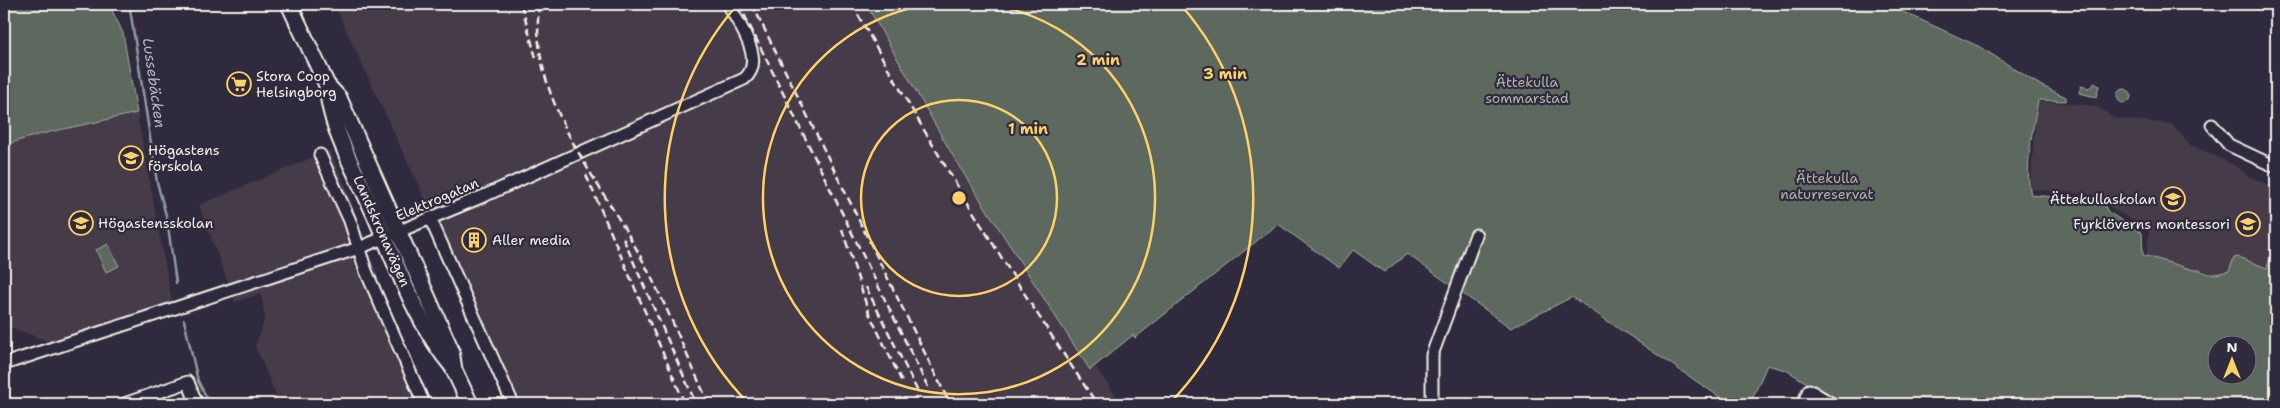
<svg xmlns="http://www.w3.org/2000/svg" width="2280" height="408" font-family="'Shantell Sans',sans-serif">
	<rect width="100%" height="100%" fill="#2f2a3d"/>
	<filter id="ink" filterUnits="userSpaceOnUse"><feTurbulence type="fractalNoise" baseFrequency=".02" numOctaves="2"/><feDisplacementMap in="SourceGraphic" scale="10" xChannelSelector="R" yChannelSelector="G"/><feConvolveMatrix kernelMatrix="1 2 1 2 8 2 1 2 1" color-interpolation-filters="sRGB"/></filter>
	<g filter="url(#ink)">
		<g fill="#443a49">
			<path d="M334 4H870L1074 337 1122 404H520Z"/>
			<path d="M2037 101 2096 106 2114 118 2171 124 2191 145 2237 166 2248 176 2276 188V242H2275L2267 269 2238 257 2230 270 2215 274 2206 273 2202 270 2144 276 2149 233 2140 223 2115 211 2105 202V196L2030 189Z"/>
			<path d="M137 113 172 302 52 343 4 325V145L41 134Z"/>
			<path d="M330 150 347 189 386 299 428 404H280L255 346 265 318 261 294 235 302 199 205Z"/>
		</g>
		<g fill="#5d695e" stroke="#a8ada3" fill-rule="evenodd">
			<path d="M4 4H109L123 33 137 113 41 134 4 145Z"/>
			<path d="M866 4H1886L1980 47 2040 85 2066 97V101L2038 100C2033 130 2024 165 2031 195L2102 201 2108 212 2142 233 2143 255 2194 270C2200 269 2201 271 2206 273 2213 276 2222 272 2229 271L2234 258 2238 257 2267 268 2275 241 2276 242V404H1841L1786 370 1767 365 1750 404H1730L1572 297 1511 328 1407 254 1384 272 1353 250 1339 268 1278 224 1135 338 1133 335 1090 370 960 168ZM2218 346H2248V376H2218Z"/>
			<path d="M2095 83 2099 86 2096 97 2079 93 2081 86 2089 88Z"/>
			<circle cx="2124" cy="96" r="7"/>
			<path d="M108 244 119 266 106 272 96 250Z"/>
		</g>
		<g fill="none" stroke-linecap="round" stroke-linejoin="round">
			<g stroke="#909ca6" stroke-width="2.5">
				<path d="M131 4 130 9 157 182 167 219 176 283"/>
				<path d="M184 320 198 381 210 404"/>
			</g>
			<g stroke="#f4f1e8" stroke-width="15">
				<g id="minor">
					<path d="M2212 125 2229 145 2276 167"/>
					<path d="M320 155 350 221 366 271 424 404"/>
					<path d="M430 218 513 404"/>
					<path d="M4 364 359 248 486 195 744 79C767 61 738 23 728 4"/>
					<path d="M124 404 188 382 197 404"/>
					<path d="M1432 404V355L1476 235"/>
					<path d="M1803 404 1809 390 1832 404"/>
				</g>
			</g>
			<g stroke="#f4f1e8" stroke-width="19">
				<g id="major">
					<path d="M289 4 327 85 339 98 451 350 454 370 470 404"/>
					<path d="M327 85C330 130 356 172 374 213 396 263 417 325 452 366"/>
				</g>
			</g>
			<use href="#minor" stroke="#2f2a3d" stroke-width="11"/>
			<use href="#major" stroke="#2f2a3d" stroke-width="15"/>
			<g stroke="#f4f1e8" stroke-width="2.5" stroke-dasharray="8 4" stroke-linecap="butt">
				<path d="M521 4 536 58"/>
				<path d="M539 4C528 106 605 184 647 269 670 313 688 359 709 404"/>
				<path d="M739 4 928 387"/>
				<path d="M752 4 950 404"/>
				<path d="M852 4C928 141 1009 274 1097 404"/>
				<path d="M586 175 685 404"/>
				<path d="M842 229 869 313 903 384"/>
				<path d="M623 238 696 404"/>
				<path d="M866 287 918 392"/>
			</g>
		</g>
	</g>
	<g fill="none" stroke="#ffd166" stroke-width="2.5">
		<circle cx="959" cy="198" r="98"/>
		<path d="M986 4A196 196 0 1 1 932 4"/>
		<path d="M749 404A294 294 0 0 1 737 5M1181 5A294 294 0 0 1 1169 404"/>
	</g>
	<defs>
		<g id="supermarket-ring" transform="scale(1.25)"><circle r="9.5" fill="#2f2a3d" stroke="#ffd166" stroke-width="1.5"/><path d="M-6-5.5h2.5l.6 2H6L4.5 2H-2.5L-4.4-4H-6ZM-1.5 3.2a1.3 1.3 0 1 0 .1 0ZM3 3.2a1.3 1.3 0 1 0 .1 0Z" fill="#ffd166"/></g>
		<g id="school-ring" transform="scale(1.25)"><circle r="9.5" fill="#2f2a3d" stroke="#ffd166" stroke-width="1.5"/><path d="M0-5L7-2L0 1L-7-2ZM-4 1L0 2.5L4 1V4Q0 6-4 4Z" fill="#ffd166"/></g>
		<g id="building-ring" transform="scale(1.25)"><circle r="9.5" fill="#2f2a3d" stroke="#ffd166" stroke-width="1.5"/><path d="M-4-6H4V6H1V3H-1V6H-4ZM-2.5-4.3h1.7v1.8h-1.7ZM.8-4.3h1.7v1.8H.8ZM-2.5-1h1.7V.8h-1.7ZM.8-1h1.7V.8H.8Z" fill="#ffd166"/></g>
	</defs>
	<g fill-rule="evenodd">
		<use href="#supermarket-ring" x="239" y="84"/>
		<use href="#school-ring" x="131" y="158"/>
		<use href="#school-ring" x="2173" y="199"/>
		<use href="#school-ring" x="81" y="223"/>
		<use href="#school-ring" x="2248" y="224"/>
		<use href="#building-ring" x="474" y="240"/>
	</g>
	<g text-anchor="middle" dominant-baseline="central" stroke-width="4.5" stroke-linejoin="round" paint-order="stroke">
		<g font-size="14" fill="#f4f1e8" stroke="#2f2a3d" text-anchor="start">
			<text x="256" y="76">Stora Coop<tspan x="256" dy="16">Helsingborg</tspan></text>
			<text x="148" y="150">Högastens<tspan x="148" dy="16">förskola</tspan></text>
			<text x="2156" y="199" text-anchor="end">Ättekullaskolan</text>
			<text x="98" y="223">Högastensskolan</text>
			<text x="2230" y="224" text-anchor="end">Fyrklöverns montessori</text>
			<text x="492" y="240">Aller media</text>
		</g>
		<g font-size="14" fill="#b0b4aa" stroke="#2f2a3d">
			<text x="1527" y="82">Ättekulla<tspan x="1527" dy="16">sommarstad</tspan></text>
			<text x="1827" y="178">Ättekulla<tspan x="1827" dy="16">naturreservat</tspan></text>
		</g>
		<g font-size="14" fill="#f4f1e8" stroke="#2f2a3d">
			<text transform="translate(437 199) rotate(-23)">Elektrogatan</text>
			<text transform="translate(382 231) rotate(66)">Landskronavägen</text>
		</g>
		<g font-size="15" font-style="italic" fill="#b2b8bc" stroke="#2f2a3d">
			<text transform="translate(154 83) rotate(82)">Lussebäcken</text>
		</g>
	</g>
	<circle cx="959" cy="198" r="8" fill="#ffd166" stroke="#2f2a3d" stroke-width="2.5"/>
	<g font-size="15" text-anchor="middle" font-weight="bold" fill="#ffd166" stroke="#2f2a3d" stroke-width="4.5" stroke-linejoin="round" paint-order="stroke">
		<text x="1098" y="65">2 min</text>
		<text x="1225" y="79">3 min</text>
		<text x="1028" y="134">1 min</text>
	</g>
	<rect width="2280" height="408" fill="none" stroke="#2f2a3d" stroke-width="20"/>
	<rect x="10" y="10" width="2260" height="388" fill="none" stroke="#f4f1e8" stroke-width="2" filter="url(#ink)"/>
	<g transform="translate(2232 360)"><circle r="24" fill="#2f2a3d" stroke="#7e7a81"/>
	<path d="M0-4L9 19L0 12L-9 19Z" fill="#ffd166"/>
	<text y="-8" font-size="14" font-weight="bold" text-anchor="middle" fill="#f4f1e8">N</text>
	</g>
</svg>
